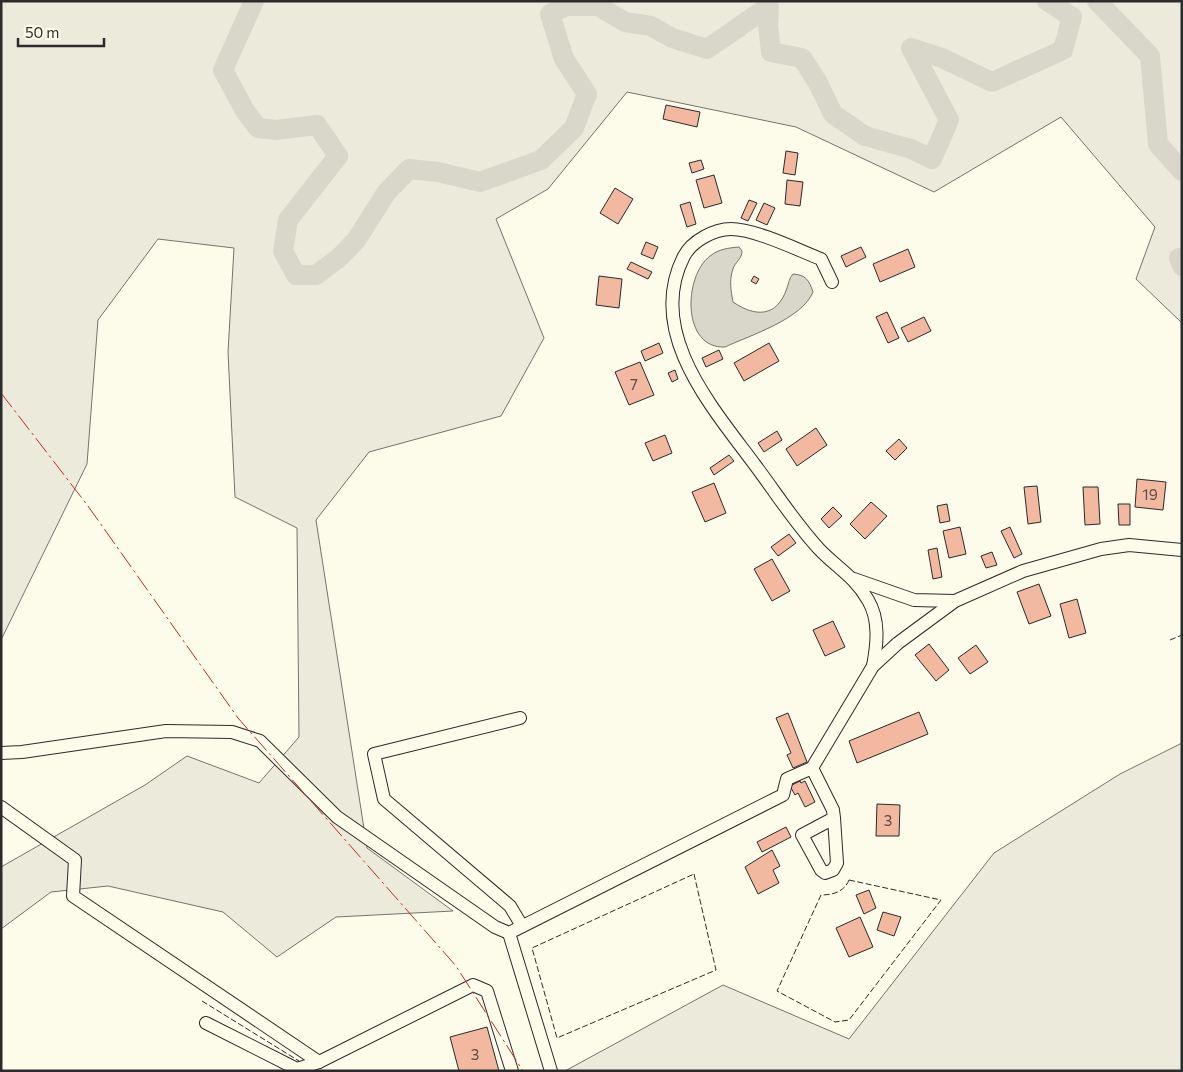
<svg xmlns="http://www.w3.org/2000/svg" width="1183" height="1072" font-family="Commissioner,sans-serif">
	<rect width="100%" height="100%" fill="#fdfbea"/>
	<g fill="#ecebdb" stroke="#74746e">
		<path d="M1 1H1182V323L1136 279 1155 227 1061 117 934 192 796 127 627 92 548 189 496 219 544 338 501 416 369 452 316 520 367 848 453 911 336 917 277 957 223 912 108 886 51 892 1 929V867L145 785 187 756 259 783 299 737 297 528 235 497 228 352 234 248 158 239 98 320 87 464 1 640Z"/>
		<path d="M1182 743V1071H565L723 985 849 1039 994 853 1120 774Z"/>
	</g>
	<path fill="#d8d7c9" stroke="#74746e" d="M739 247 742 251C742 259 735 262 733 269 729 280 731 291 733 302 755 317 777 318 787 288 789 282 789 279 793 274 806 275 809 280 813 292 802 319 751 335 725 347 682 349 683 277 710 256 719 249 728 248 739 247Z"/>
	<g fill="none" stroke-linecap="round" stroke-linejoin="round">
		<g stroke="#d8d7c9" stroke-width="20">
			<path d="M254 1 223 70 245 111 258 128 276 130 317 125 338 156 288 220 283 251 296 275H316L340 257 357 239 386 193 409 169 438 172 480 182 541 160 574 128 587 94 564 59 550 14 566 6H598L625 22 651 26 672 38 707 49 769 6 768 25 771 52 802 58 818 83 833 114 865 136 911 149 932 159 949 120 911 48 942 58 992 82 1063 50 1072 17 1047 1"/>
			<path d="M1097 1 1150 56 1158 144 1182 171"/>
			<path d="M1182 258H1179L1182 266"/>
		</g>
	</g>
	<g fill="#f2b8a0" stroke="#2b2b2b">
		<path d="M666 105 700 112 697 127 663 119Z"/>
		<path d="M786 151 798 153 795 175 783 173Z"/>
		<path d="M701 160 704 169 692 173 689 163Z"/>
		<path d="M714 175 722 203 704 208 696 180Z"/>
		<path d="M787 180 803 182 800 206 785 204Z"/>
		<path d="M615 188 633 199 618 224 600 213Z"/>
		<path d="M749 200 757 203 748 221 741 218Z"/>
		<path d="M690 202 696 224 687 227 680 205Z"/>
		<path d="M764 203 775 208 767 225 756 220Z"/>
		<path d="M646 242 658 247 653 259 641 254Z"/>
		<path d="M861 247 866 257 846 267 841 256Z"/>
		<path d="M908 249 915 267 880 282 873 264Z"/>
		<path d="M631 262 652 272 648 279 627 269Z"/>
		<path d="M599 276 622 279 619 308 596 305Z"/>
		<path d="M754 276 759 279 756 284 751 281Z"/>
		<path d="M887 312 899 338 888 343 876 317Z"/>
		<path d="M924 317 931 331 908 342 901 328Z"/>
		<path d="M659 343 663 353 645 361 641 351Z"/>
		<path d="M769 343 779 361 744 381 734 363Z"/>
		<path d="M719 350 723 359 706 367 702 358Z"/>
		<path d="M640 362 654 395 629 405 615 372Z"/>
		<path d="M675 370 678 379 672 382 668 373Z"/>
		<path d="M816 428 827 445 797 466 786 449Z"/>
		<path d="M777 431 782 440 764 452 758 443Z"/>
		<path d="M665 435 672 453 653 461 645 443Z"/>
		<path d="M899 439 907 448 895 460 886 451Z"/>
		<path d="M729 455 734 461 714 475 710 468Z"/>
		<path d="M1137 479 1166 482 1163 510 1135 507Z"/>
		<path d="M714 483 726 513 705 522 692 492Z"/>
		<path d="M1037 486 1041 522 1028 524 1024 487Z"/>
		<path d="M1083 487H1098L1100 524 1085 525Z"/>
		<path d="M871 502 887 516 865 539 850 524Z"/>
		<path d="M947 504 950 521 940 523 937 506Z"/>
		<path d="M1118 504H1130V525H1119Z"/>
		<path d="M833 507 842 516 829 528 821 519Z"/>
		<path d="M960 527 966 554 949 558 943 531Z"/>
		<path d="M1010 527 1022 554 1014 558 1001 531Z"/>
		<path d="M789 534 796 543 778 556 771 547Z"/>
		<path d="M937 548 942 577 933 579 928 550Z"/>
		<path d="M992 552 997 565 986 568 981 556Z"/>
		<path d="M772 559 790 591 772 601 754 569Z"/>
		<path d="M1039 584 1051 616 1029 624 1017 592Z"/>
		<path d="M1077 599 1086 633 1069 638 1060 604Z"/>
		<path d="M833 621 845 647 825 656 813 630Z"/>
		<path d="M929 644 949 670 936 681 915 655Z"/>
		<path d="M976 645 988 662 970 674 958 658Z"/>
		<path d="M919 712 928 734 857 763 849 741Z"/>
		<path d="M788 713 807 762 793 768 787 755 791 753 776 718Z"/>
		<path d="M800 781 801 783 805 781 815 802 805 807 798 793 795 795 790 786Z"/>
		<path d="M877 804 900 805 899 836H876Z"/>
		<path d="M786 827 791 837 762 852 757 842Z"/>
		<path d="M772 850 780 866 773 870 779 883 758 894 745 867Z"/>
		<path d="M869 890 876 908 864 914 856 895Z"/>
		<path d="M883 912 901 917 894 936 877 930Z"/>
		<path d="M860 917 873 947 849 957 836 928Z"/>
		<path d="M487 1027 499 1071H459L450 1037Z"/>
	</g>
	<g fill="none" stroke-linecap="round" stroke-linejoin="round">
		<g stroke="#2b2b2b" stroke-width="14">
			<g id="minor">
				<path d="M832 282 821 259C798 250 755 229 731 229 714 229 692 241 684 256 645 332 712 407 755 465 776 493 795 523 819 549 836 567 855 577 868 600 880 620 877 645 873 666"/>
				<path d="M854 579 914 600 955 601"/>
				<path d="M520 718 374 754 384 799 510 906 522 926"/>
				<path d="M1 753 22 752 166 731 232 732 260 741 337 817 495 927 509 933 783 795 787 779 812 768 873 666 898 643 955 601 1023 571 1101 549 1129 545 1182 550"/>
				<path d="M812 768 833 810 834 818 837 863 833 870 825 873 821 870 802 835 834 818"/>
				<path d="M1 807 75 860 73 896 319 1062"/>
				<path d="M509 933 551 1071"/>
				<path d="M206 1023 297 1069 319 1062 473 985 487 991 512 1071"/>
			</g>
		</g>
		<use href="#minor" stroke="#fdfbea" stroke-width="12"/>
		<g stroke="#2b2b2b" stroke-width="1" stroke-dasharray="6 2.5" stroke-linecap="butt">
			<path d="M1170 640 1182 635"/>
			<path d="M694 874 716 970 557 1038 532 948Z"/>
			<path d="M849 880 941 900 849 1020 835 1022 777 991 821 895C833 895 844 892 849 880Z"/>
			<path d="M202 1001 299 1061"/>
		</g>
		<path stroke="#c62828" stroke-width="1" stroke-dasharray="18 4 2.5 4" stroke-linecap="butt" d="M1 393 88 506 238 718 456 966 523 1071"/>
	</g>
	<g text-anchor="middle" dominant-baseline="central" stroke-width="4" stroke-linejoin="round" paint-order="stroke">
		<g font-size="15" fill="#5d4e48">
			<text x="634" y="384">7</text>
			<text x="1150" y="494">19</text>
			<text x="888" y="820">3</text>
			<text x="475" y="1054">3</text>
		</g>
	</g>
	<rect width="1183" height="1072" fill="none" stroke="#2b2b2b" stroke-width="5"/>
	<path d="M18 38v8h86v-8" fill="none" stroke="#2b2b2b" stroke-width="2.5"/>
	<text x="25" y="38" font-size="15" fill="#2b2b2b" stroke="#fdfbea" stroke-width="4" paint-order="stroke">50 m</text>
</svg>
